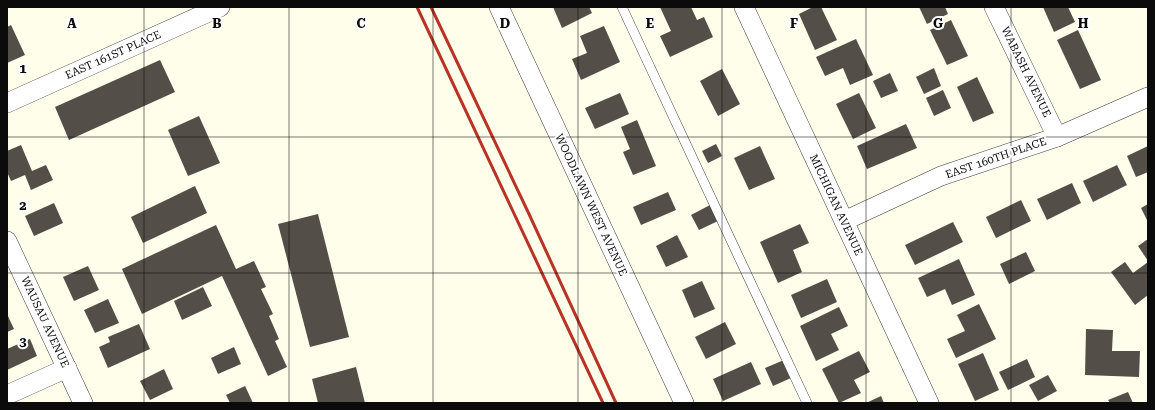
<svg xmlns="http://www.w3.org/2000/svg" width="1155" height="410" font-family="'Roboto Serif',serif">
	<rect width="100%" height="100%" fill="#fffeea"/>
	<g fill="#544e48">
		<path d="M553 7H589L592 13 562 28Z"/>
		<path d="M660 7H691L697 20 704 17 713 37 670 57 660 36 671 31Z"/>
		<path d="M813 7H821L837 40 815 50 799 14Z"/>
		<path d="M919 7H945L948 14 927 24Z"/>
		<path d="M1043 7H1068L1075 22 1054 32Z"/>
		<path d="M951 20 968 56 947 65 930 30Z"/>
		<path d="M11 25 25 55 7 63V27Z"/>
		<path d="M604 26 620 62 581 80 572 59 587 53 580 36Z"/>
		<path d="M1078 30 1101 80 1080 89 1057 40Z"/>
		<path d="M856 39 873 75 850 85 843 68 825 76 816 57Z"/>
		<path d="M160 60 175 92 69 140 55 107Z"/>
		<path d="M934 68 941 86 924 94 916 77Z"/>
		<path d="M722 69 740 104 718 116 700 81Z"/>
		<path d="M890 73 898 91 881 98 873 81Z"/>
		<path d="M977 77 994 113 973 122 957 87Z"/>
		<path d="M943 90 951 108 934 116 926 98Z"/>
		<path d="M620 93 629 114 595 129 585 108Z"/>
		<path d="M859 93 876 128 853 139 836 104Z"/>
		<path d="M199 116 220 163 188 176 168 130Z"/>
		<path d="M637 120 656 166 633 175 623 152 630 149 621 127Z"/>
		<path d="M906 124 917 148 867 169 857 146Z"/>
		<path d="M716 144 722 156 708 163 702 151Z"/>
		<path d="M21 145 32 171 46 165 53 180 31 190 25 175 11 181 7 172V151Z"/>
		<path d="M760 146 775 179 749 190 734 158Z"/>
		<path d="M1148 146V172L1136 177 1127 156Z"/>
		<path d="M1117 165 1127 185 1093 202 1083 181Z"/>
		<path d="M1072 183 1081 203 1047 220 1037 199Z"/>
		<path d="M195 186 207 213 143 243 131 217Z"/>
		<path d="M668 192 676 210 641 225 633 207Z"/>
		<path d="M1021 200 1031 221 996 238 986 217Z"/>
		<path d="M54 203 63 223 34 236 25 216Z"/>
		<path d="M1148 204V222L1141 208Z"/>
		<path d="M710 205 718 221 699 230 691 215Z"/>
		<path d="M318 214 349 337 310 347 278 224Z"/>
		<path d="M953 222 963 242 915 265 905 245Z"/>
		<path d="M800 224 809 243 793 250 802 272 778 283 760 242Z"/>
		<path d="M216 225 236 269 254 261 266 287 261 289 273 314 269 316 279 339 275 341 287 367 268 376 222 276 142 314 122 269Z"/>
		<path d="M677 235 688 257 666 267 656 246Z"/>
		<path d="M1148 239V261L1138 246Z"/>
		<path d="M1026 252 1035 271 1009 284 1000 264Z"/>
		<path d="M959 259 975 295 952 305 945 289 927 297 918 278Z"/>
		<path d="M1125 262 1133 273 1148 262V295L1135 305 1111 272Z"/>
		<path d="M88 266 99 290 74 301 63 277Z"/>
		<path d="M827 279 837 302 801 318 791 295Z"/>
		<path d="M702 281 715 309 694 318 682 290Z"/>
		<path d="M203 287 212 306 182 320 174 301Z"/>
		<path d="M108 299 119 323 95 333 84 310Z"/>
		<path d="M979 304 996 339 956 358 947 339 965 331 957 315Z"/>
		<path d="M839 307 848 326 831 334 839 350 816 361 800 326Z"/>
		<path d="M7 314 14 329 7 332Z"/>
		<path d="M725 322 736 344 706 359 695 337Z"/>
		<path d="M139 324 150 349 108 368 99 347 110 342 108 337Z"/>
		<path d="M1086 329 1113 330 1112 351H1140L1139 377 1085 375Z"/>
		<path d="M30 339 37 356 7 370V349Z"/>
		<path d="M234 347 241 364 218 374 211 358Z"/>
		<path d="M859 351 870 372 854 380 861 393 839 403 822 369Z"/>
		<path d="M983 353 999 390 975 401 958 364Z"/>
		<path d="M1027 359 1035 377 1008 390 999 372Z"/>
		<path d="M784 360 791 378 773 386 765 368Z"/>
		<path d="M751 362 761 384 723 401 713 379Z"/>
		<path d="M356 367 365 403H318L312 379Z"/>
		<path d="M164 369 173 389 150 400 140 381Z"/>
		<path d="M1048 375 1057 391 1038 401 1029 385Z"/>
		<path d="M245 386 253 403H230L226 395Z"/>
		<path d="M1128 392 1133 403H1110L1108 400Z"/>
		<path d="M881 396 884 403H866Z"/>
	</g>
	<g fill="none" stroke-linecap="round" stroke-linejoin="round">
		<g stroke="#3e3e3e" stroke-width="10">
			<path id="lane" d="M622 7 807 403"/>
		</g>
		<g stroke="#3e3e3e" stroke-width="20">
			<g id="street">
				<path d="M499 7 684 403"/>
				<path d="M744 7 929 403"/>
				<path d="M994 7 1057 137"/>
				<path d="M7 103 220 7"/>
				<path d="M844 221 941 176 1057 137 1148 97"/>
				<path d="M7 241 83 403"/>
				<path d="M7 395 67 368"/>
			</g>
		</g>
		<use href="#lane" stroke="#fff" stroke-width="9"/>
		<use href="#street" stroke="#fff" stroke-width="19"/>
		<g stroke="#ba3125" stroke-width="3">
			<path d="M417 7 603 403"/>
			<path d="M431 7 529 214 616 403"/>
		</g>
	</g>
	<path fill="none" stroke="#0b0b0b" stroke-width="1" stroke-opacity="0.55" d="M144 7V403M289 7V403M433 7V403M578 7V403M722 7V403M866 7V403M1011 7V403M7 137H1148M7 273H1148"/>
	<g text-anchor="middle" dominant-baseline="central" stroke-width="4" stroke-linejoin="round" paint-order="stroke">
		<g font-size="11" fill="#0b0b0b" stroke="#fff">
			<text transform="translate(113 55) rotate(-24)">EAST 161ST PLACE</text>
			<text transform="translate(1026 72) rotate(64)">WABASH AVENUE</text>
			<text transform="translate(996 158) rotate(-19)">EAST 160TH PLACE</text>
			<text transform="translate(591 205) rotate(65)">WOODLAWN WEST AVENUE</text>
			<text transform="translate(836 205) rotate(65)">MICHIGAN AVENUE</text>
			<text transform="translate(45 322) rotate(65)">WAUSAU AVENUE</text>
		</g>
	</g>
	<g font-size="13" text-anchor="middle" font-weight="bold" fill="#0b0b0b" stroke="#fff" stroke-width="4" stroke-linejoin="round" paint-order="stroke">
		<text x="72" y="28">A</text>
		<text x="217" y="28">B</text>
		<text x="361" y="28">C</text>
		<text x="505" y="28">D</text>
		<text x="650" y="28">E</text>
		<text x="794" y="28">F</text>
		<text x="938" y="28">G</text>
		<text x="1083" y="28">H</text>
		<text x="23" y="73">1</text>
		<text x="23" y="210">2</text>
		<text x="23" y="346">3</text>
	</g>
	<rect width="1155" height="410" fill="none" stroke="#0b0b0b" stroke-width="16"/>
</svg>
